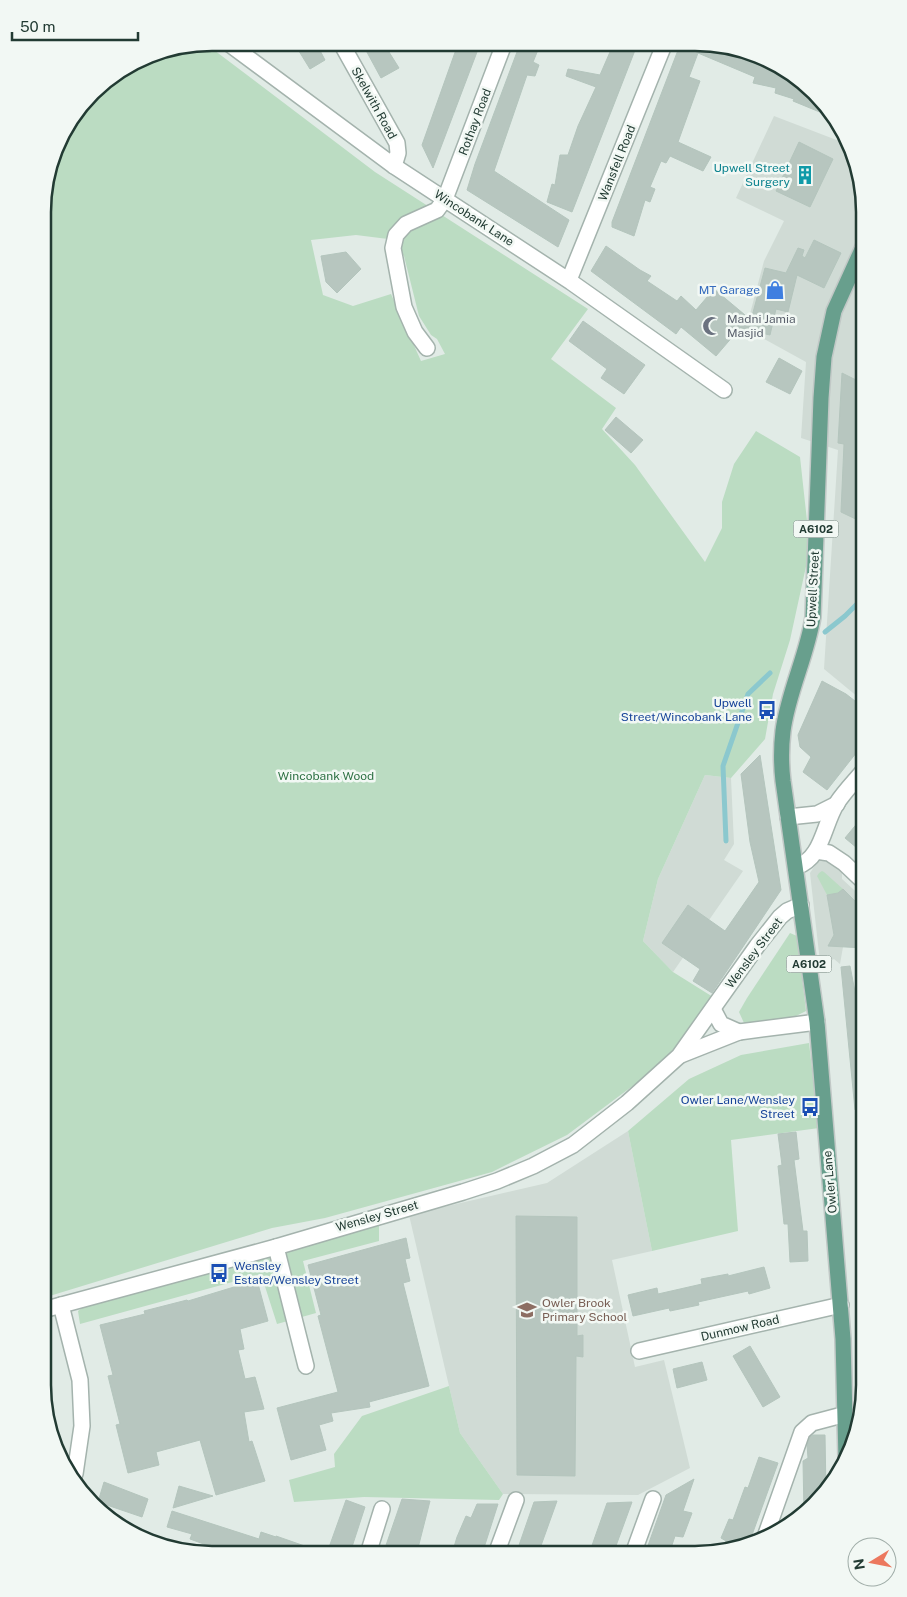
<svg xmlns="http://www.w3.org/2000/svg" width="907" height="1597" font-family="'Public Sans',sans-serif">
	<rect width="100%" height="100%" fill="#e1ebe6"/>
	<g fill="#d0dbd5">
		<path d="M774 116 847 144 855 157 864 212V702L824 669 838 450 801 438 806 362 746 329 764 261 784 221 736 198Z"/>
		<path d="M705 775 731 778 734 844 724 860 743 871 673 972 643 941 658 879Z"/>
		<path d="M823 859 842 866V879L864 899 843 926V947L840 964 834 959 826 963 820 962 810 873 818 861Z"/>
		<path d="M628 1131 652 1251 612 1260 635 1367 664 1360 690 1468 638 1495 503 1494 460 1433 409 1215 547 1183Z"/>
	</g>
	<g fill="#bbdcc2" fill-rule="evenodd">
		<path d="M206 44 375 172 588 309 551 359 616 408 602 429 635 465 705 562 722 528V502L734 464 756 431 800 457 810 548 790 640 773 694 765 739 731 778 705 775 658 879 643 941 673 972 713 997 690 1032 650 1073 567 1135 492 1172 325 1218 272 1228 43 1298 44 190 60 137 100 85 147 55ZM356 235 388 239 404 256 419 316 431 335 437 339 445 354 421 361 391 294 353 306 323 295 311 240Z"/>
		<path d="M822 871 824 872 843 889 839 893 827 895 817 876 819 873Z"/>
		<path d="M790 933 797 936 806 1011 792 1018 744 1023 739 1012 747 998Z"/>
		<path d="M809 1043 819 1128 731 1140 738 1231 652 1251 628 1131 689 1079 741 1055Z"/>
		<path d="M379 1224V1241L303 1261 316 1313 277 1324 261 1274 80 1324 78 1311 86 1305Z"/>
		<path d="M449 1386 460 1433 503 1494 499 1500 364 1497 294 1502 289 1480 335 1467 334 1454 362 1416Z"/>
	</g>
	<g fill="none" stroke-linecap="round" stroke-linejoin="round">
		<g stroke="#8bc8ce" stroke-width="5">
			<path d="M825 632 845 616 864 597"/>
			<path d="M726 841 723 766 748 694 770 673"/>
		</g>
	</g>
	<g fill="#b7c6bf" stroke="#b4c5bd">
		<path d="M294 43H316L325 60 310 69Z"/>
		<path d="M362 43 384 44 399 68 381 78Z"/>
		<path d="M458 44H480L433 168 422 145Z"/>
		<path d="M520 44 540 45 533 62 539 65 535 76 527 75 494 171 569 220 558 247 467 190 475 164Z"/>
		<path d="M613 45H637L572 212 547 202 552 184 555 185 560 155H568L578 126 596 87 566 76 568 69 600 75Z"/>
		<path d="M680 45 728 46 806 84 827 115 793 101 794 99 775 93 776 88 753 83 755 77 698 53 689 77 700 81 678 142 711 157 703 171 670 156 666 163 661 161 650 187 655 189 650 202 645 200 634 236 612 227V222Z"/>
		<path d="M799 142 833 159 810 207 776 191Z"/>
		<path d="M814 240 841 253 824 288 797 275 788 312 776 309 770 335 740 328 716 356 681 327 676 334 591 271 606 246 640 270 651 276 647 281 677 301 681 296 696 310 714 289 751 320 765 268 786 273 798 248 804 250 802 256 805 258Z"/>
		<path d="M346 252 361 269 337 293 326 282 321 256Z"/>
		<path d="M583 321 645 365 624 394 601 378 607 369 569 341Z"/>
		<path d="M779 358 802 371 790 394 766 382Z"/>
		<path d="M842 373 864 384V523L841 512 844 444 838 443Z"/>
		<path d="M616 417 643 440 631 453 605 430Z"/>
		<path d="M822 681 846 694 864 708V743L827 790 803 772 811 757 800 747 798 735Z"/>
		<path d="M760 755 781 890 712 993 693 981 700 969 662 943 688 905 725 931 759 882 750 842 741 774Z"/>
		<path d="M864 815V840L857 848 845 838Z"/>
		<path d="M843 889 864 910V948L828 946 834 935 827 895 838 893Z"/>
		<path d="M850 966 856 997 864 996V1110H855L841 967Z"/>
		<path d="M796 1132 799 1159 794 1160 803 1231H807L808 1261 790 1262 788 1224H784L778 1166 782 1165 778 1134Z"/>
		<path d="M516 1216 577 1217V1336L583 1335V1357L576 1356 575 1476 517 1475Z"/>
		<path d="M406 1238 410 1258 405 1259 410 1281 403 1283 429 1386 369 1402 370 1407 331 1413 333 1421 319 1425 326 1450 291 1460 277 1408 338 1392 318 1316 321 1315 308 1265Z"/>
		<path d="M764 1267 770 1288 749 1294 748 1291 698 1302 699 1305 670 1311 669 1308 633 1316 628 1295 657 1288 658 1294 702 1284 701 1279 728 1274V1276Z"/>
		<path d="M257 1280 268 1321 240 1329 244 1349 238 1350 245 1379 255 1377 264 1409 244 1412 249 1442 252 1441 265 1481 216 1495 200 1440 156 1452 159 1465 128 1473 116 1425 120 1424 108 1376 113 1375 100 1325 145 1314 144 1311 187 1300 188 1301Z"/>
		<path d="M750 1346 780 1397 763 1407 733 1356Z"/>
		<path d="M702 1362 707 1380 677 1388 673 1369Z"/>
		<path d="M813 1435H825L826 1492 804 1513 803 1461 808 1458 807 1445 810 1437Z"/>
		<path d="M759 1457 778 1463 748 1546 722 1550 726 1541 721 1538 729 1519 733 1520 745 1487 748 1488Z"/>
		<path d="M694 1479 683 1511 692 1513 683 1537 675 1536 669 1554H645L666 1495Z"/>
		<path d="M104 1482 148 1499 142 1517 98 1502Z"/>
		<path d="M179 1486 213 1496 173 1508Z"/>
		<path d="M402 1499 430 1501 417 1552 409 1549 407 1554H383Z"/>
		<path d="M346 1500 365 1507 350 1553H327Z"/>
		<path d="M557 1501 538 1554H516L534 1502Z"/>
		<path d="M632 1502 613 1554H589L607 1503Z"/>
		<path d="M477 1504H498L482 1554H457L459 1548 454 1547 457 1537 466 1516 471 1518Z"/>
		<path d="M172 1511 259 1539 261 1532 276 1537V1536L319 1551V1553H235L213 1546 212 1547 190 1539 192 1534 167 1527Z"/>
	</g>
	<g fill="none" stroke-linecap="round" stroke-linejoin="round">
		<g stroke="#a4b3ad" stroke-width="18">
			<g id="minor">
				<path d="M228 43 394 166 571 282 724 390"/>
				<path d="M341 43 397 143 398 153 394 166"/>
				<path d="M569 280 664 45"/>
				<path d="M427 348 415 332 404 307 393 248 396 235 406 224 437 210 445 199 504 44"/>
				<path d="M788 817 817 814 837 804"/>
				<path d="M816 851 829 853 844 863 864 882"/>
				<path d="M796 867C823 858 823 825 837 803 844 792 855 781 864 770"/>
				<path d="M713 1009 721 1024 739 1032"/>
				<path d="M681 1055 739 1032 817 1022"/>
				<path d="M276 1247 306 1366"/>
				<path d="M61 1305 80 1380 82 1426 75 1474"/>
				<path d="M43 1310 276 1247 463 1192 497 1181 533 1166 573 1145 627 1103 679 1056 757 946 780 917 787 911 801 905"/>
				<path d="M639 1351 841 1305"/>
				<path d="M765 1537 802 1432 812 1423 846 1414"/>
				<path d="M368 1554 382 1509"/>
				<path d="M496 1554 516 1500"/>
				<path d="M633 1554 653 1499"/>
			</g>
		</g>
		<g stroke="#c1c8c6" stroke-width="18">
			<path id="major" d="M846 1459 843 1339 817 1022 783 781C781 764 781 748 783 731 788 692 807 656 813 617L821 398 824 357 834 311 864 245"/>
		</g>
		<use href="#minor" stroke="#fff" stroke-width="15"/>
		<use href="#major" stroke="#689f8d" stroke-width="15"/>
	</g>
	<defs>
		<g id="building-bare" transform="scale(1.5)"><path d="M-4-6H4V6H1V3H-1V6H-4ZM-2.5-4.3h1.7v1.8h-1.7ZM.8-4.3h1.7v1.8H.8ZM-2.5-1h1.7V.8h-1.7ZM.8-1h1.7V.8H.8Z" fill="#0f9aa8" stroke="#f2f8f4" stroke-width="2.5" paint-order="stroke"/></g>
		<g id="shop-bare" transform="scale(1.5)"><path d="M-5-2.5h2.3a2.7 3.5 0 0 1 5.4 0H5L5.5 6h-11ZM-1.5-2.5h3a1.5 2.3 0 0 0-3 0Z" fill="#3f7fe0" stroke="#f2f8f4" stroke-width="2.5" paint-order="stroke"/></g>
		<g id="mosque-bare" transform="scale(1.5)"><path d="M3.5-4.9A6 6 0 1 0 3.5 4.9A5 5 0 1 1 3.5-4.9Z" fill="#6b7280" stroke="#f2f8f4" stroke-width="2.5" paint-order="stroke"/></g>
		<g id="bus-bare" transform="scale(1.5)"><path d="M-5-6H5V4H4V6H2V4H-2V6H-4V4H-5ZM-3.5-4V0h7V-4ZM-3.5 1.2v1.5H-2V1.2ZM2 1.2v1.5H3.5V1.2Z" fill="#1a4fb4" stroke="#f2f8f4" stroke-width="2.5" paint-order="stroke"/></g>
		<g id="school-bare" transform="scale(1.5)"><path d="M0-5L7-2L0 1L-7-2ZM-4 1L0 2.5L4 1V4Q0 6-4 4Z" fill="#8d6e63" stroke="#f2f8f4" stroke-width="2.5" paint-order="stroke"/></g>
	</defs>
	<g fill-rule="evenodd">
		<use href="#building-bare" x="805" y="175"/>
		<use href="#shop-bare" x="775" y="290"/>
		<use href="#mosque-bare" x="712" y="326"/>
		<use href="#bus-bare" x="767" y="710"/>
		<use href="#bus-bare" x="810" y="1107"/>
		<use href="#bus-bare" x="219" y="1273"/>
		<use href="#school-bare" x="527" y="1310"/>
	</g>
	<g text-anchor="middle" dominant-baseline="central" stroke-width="5" stroke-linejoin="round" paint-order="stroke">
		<g fill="#f2f8f4" stroke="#60746d" stroke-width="1">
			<rect x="793.5" y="520.5" width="45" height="17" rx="4"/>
			<rect x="786.5" y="955.5" width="45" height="17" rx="4"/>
		</g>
		<g font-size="11" font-weight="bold" fill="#223b33">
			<text x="816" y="529">A6102</text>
			<text x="809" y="964">A6102</text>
		</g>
		<g font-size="12" fill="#223b33" stroke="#f2f8f4">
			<text transform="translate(374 103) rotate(61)">Skelwith Road</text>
			<text transform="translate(475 122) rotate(-69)">Rothay Road</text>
			<text transform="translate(617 163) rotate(-68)">Wansfell Road</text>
			<text transform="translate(474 218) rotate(33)">Wincobank Lane</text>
			<text transform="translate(813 589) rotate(-87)">Upwell Street</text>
			<text transform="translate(754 953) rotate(-53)">Wensley Street</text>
			<text transform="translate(830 1182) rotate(-95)">Owler Lane</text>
			<text transform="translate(377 1216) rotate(-16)">Wensley Street</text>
			<text transform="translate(740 1328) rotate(-13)">Dunmow Road</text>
		</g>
		<g font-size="12" fill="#0d838f" stroke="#f2f8f4" text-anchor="end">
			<text x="790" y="168">Upwell Street<tspan x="790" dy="14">Surgery</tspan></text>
		</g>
		<g font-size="12" fill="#366cbe" stroke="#f2f8f4" text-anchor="end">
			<text x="760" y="290">MT Garage</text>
		</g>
		<g font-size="12" fill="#5b616d" stroke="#f2f8f4" text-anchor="start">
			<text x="727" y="319">Madni Jamia<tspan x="727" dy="14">Masjid</tspan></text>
		</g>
		<g font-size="12" fill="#164399" stroke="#f2f8f4" text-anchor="end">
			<text x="752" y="703">Upwell<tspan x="752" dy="14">Street/Wincobank Lane</tspan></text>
			<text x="795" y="1100">Owler Lane/Wensley<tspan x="795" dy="14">Street</tspan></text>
			<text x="234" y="1266" text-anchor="start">Wensley<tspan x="234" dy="14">Estate/Wensley Street</tspan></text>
		</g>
		<g font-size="12" fill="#2e7144" stroke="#f2f8f4">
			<text x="326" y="776">Wincobank Wood</text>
		</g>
		<g font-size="12" fill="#785e54" stroke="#f2f8f4" text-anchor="start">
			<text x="542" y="1303">Owler Brook<tspan x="542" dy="14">Primary School</tspan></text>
		</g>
	</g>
	<path d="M0 0H907V1597H0ZM212 51H695A161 161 0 0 1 856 212V1385A161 161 0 0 1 695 1546H212A161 161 0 0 1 51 1385V212A161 161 0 0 1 212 51Z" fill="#f2f8f4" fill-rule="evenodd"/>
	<path fill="none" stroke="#223b33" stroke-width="2.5" d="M212 51H695A161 161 0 0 1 856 212V1385A161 161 0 0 1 695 1546H212A161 161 0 0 1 51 1385V212A161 161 0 0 1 212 51Z"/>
	<g transform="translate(872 1562) rotate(260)"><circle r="24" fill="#f2f8f4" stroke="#9faca7"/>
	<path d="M0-4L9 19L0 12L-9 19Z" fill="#ec785e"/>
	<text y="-8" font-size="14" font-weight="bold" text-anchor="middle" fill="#223b33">N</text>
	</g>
	<path d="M12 32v8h126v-8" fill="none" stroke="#223b33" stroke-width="2.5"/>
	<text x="20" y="32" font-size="15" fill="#223b33" stroke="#f2f8f4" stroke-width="4" paint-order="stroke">50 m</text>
</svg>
